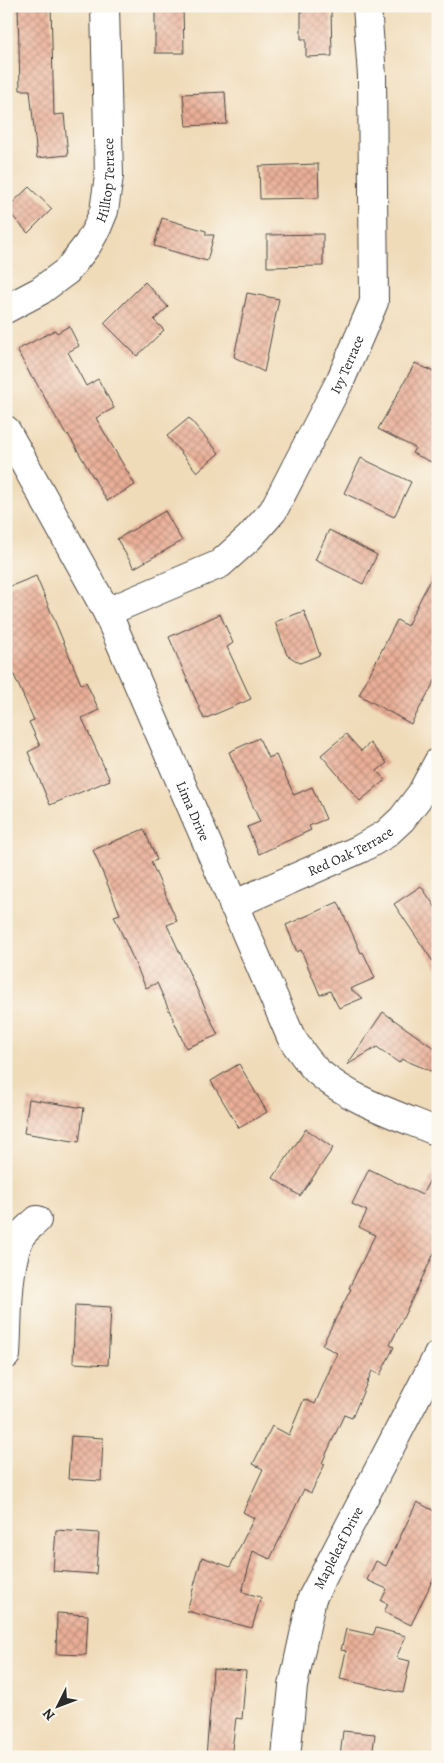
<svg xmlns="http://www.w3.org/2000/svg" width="444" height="1763" font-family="Alegreya,serif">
	<defs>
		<pattern id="building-cross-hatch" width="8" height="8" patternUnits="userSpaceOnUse" patternTransform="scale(1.25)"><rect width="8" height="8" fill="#eaaf97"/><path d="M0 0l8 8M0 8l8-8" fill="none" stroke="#be8f7b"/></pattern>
	</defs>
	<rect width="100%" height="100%" fill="#fbf7ec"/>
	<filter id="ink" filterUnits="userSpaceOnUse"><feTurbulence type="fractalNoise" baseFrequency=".02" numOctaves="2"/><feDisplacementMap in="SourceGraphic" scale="10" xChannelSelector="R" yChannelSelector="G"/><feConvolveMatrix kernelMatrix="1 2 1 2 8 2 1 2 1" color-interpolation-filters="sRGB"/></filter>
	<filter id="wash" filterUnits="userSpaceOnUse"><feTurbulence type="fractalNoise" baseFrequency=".0096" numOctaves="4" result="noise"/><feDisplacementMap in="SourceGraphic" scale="20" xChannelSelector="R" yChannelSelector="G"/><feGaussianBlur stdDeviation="1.12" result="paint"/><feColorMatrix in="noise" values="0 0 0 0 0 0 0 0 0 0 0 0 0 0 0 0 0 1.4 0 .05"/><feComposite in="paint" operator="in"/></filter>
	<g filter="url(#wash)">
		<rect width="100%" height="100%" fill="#f0dbb9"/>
		<g id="blocks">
			<g fill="url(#building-cross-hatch)">
				<path d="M18 6H51L54 115 64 114 68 155 37 158 30 90H20Z"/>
				<path d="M155 6H183L184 53H155Z"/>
				<path d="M331 8 332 56 306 57V39H301V9Z"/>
				<path d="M225 92 227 124 186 126 183 94Z"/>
				<path d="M318 164 319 198 260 199 259 166Z"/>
				<path d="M29 187 52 209 28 233 6 209Z"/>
				<path d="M162 218 206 231V235H214L207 261 154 246Z"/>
				<path d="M323 234V266L267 267V235Z"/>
				<path d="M145 282 168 307 154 320 164 330 137 356 104 323Z"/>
				<path d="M247 293 279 299 264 372 234 357Z"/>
				<path d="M69 326 79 346 68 352 86 386 98 379 114 408 96 418 135 485 107 501 68 434 66 435 33 377 32 378 17 350 55 330 57 333Z"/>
				<path d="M415 363 438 374V465L412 453 415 448 378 429Z"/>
				<path d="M189 418 219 453 197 472 167 436Z"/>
				<path d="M361 458 411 482 394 517 344 493Z"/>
				<path d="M165 511 182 541 134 568 117 539Z"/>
				<path d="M329 530 377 555 363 584 315 560Z"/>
				<path d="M438 564V675L411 724 359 695 397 620 407 626Z"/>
				<path d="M36 576 81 684 86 682 99 710 82 718 110 780 50 805 28 752 40 746 29 722 34 720 6 657V588Z"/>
				<path d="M304 611 320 655 300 663 287 655 275 622Z"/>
				<path d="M220 614 233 643 227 647 251 699 204 719 169 637Z"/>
				<path d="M346 734 361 751 370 743 387 763 377 771 385 780 360 801 321 755Z"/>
				<path d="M259 738 268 758 276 755 294 795 312 787 326 819 309 826 311 830 259 854 247 827 260 822 229 752Z"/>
				<path d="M144 829 157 860 151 862 177 921 167 925 218 1035 186 1048 157 983 146 988 114 916 120 914 93 850Z"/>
				<path d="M421 886 438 911V969L394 904Z"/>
				<path d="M338 902 361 953 363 952 375 978 350 989 363 998 339 1008 330 991 320 995 301 950 297 952 286 925Z"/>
				<path d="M383 1012 438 1051V1074L402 1059 399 1063 377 1047 347 1065Z"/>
				<path d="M239 1064 267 1112 239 1128 211 1081Z"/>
				<path d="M29 1099 84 1108 79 1142 24 1133Z"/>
				<path d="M306 1129 333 1148 300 1196 273 1178Z"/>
				<path d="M438 1164V1245L390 1345 394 1347 380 1375 372 1371 352 1418 344 1415 322 1463 325 1464 311 1493 304 1489 270 1559 253 1551 242 1592 261 1597 252 1628 187 1611 202 1557 230 1567 254 1518 243 1512 263 1469 253 1464 272 1426 289 1435 304 1399 315 1404 337 1353 322 1345 351 1289 349 1288 375 1235 359 1227 367 1211 352 1204 369 1169 422 1195Z"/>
				<path d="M75 1305 111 1307 108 1365 73 1363Z"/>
				<path d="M71 1436 103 1438 101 1481 68 1479Z"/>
				<path d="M417 1502 438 1513V1569L411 1625 384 1612 388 1604 381 1601 387 1589 367 1580 376 1561 386 1566Z"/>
				<path d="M56 1530 99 1533 96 1574 53 1571Z"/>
				<path d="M57 1613 88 1615 86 1655 56 1654Z"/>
				<path d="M376 1628 406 1636 396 1658 410 1661 403 1693 340 1679 346 1651 341 1650 346 1629 373 1635Z"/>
				<path d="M213 1669 246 1671 242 1719 236 1718 231 1757H206Z"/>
				<path d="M343 1731 375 1734 372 1757H340Z"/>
			</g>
		</g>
	</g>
	<g filter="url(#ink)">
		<use href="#blocks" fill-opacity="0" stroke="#494540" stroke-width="1"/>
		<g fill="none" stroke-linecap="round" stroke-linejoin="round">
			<g stroke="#494540" stroke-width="30">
				<g id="minor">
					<path id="s1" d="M6 309 40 291 67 271 88 244 97 228 104 211 109 176 105 6"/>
					<path id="s2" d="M6 430 107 612 291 1037C299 1049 307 1061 317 1071 351 1101 397 1115 438 1132"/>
					<path id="s3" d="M107 612 220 564 249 538 273 511 341 379 374 302 372 76 367 6"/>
					<path id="s4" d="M233 905 360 849 386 834 402 819 421 794 438 762"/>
					<path d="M6 1355C8 1324 6 1258 23 1233 27 1228 33 1224 37 1220"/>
					<path id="s5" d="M286 1757 293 1686 312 1598 438 1355"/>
				</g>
			</g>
			<use href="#minor" stroke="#fff" stroke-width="28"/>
		</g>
	</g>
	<g text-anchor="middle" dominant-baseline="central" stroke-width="5" stroke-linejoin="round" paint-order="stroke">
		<g font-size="14" fill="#2b2b2b" stroke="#fbf7ec">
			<text stroke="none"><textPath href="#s1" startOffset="174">Hilltop Terrace</textPath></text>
			<text stroke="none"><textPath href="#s3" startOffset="362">Ivy Terrace</textPath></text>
			<text stroke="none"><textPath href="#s2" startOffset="425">Lima Drive</textPath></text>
			<text stroke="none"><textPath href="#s4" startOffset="129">Red Oak Terrace</textPath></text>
			<text stroke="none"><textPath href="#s5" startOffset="218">Mapleleaf Drive</textPath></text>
		</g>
	</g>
	<rect width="444" height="1763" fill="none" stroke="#fbf7ec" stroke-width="25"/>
	<g transform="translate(58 1706) rotate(228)" stroke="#fbf7ec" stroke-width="4" paint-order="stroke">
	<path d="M0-4L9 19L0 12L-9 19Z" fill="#2b2b2b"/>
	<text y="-8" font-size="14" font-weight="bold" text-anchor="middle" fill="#2b2b2b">N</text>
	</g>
</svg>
